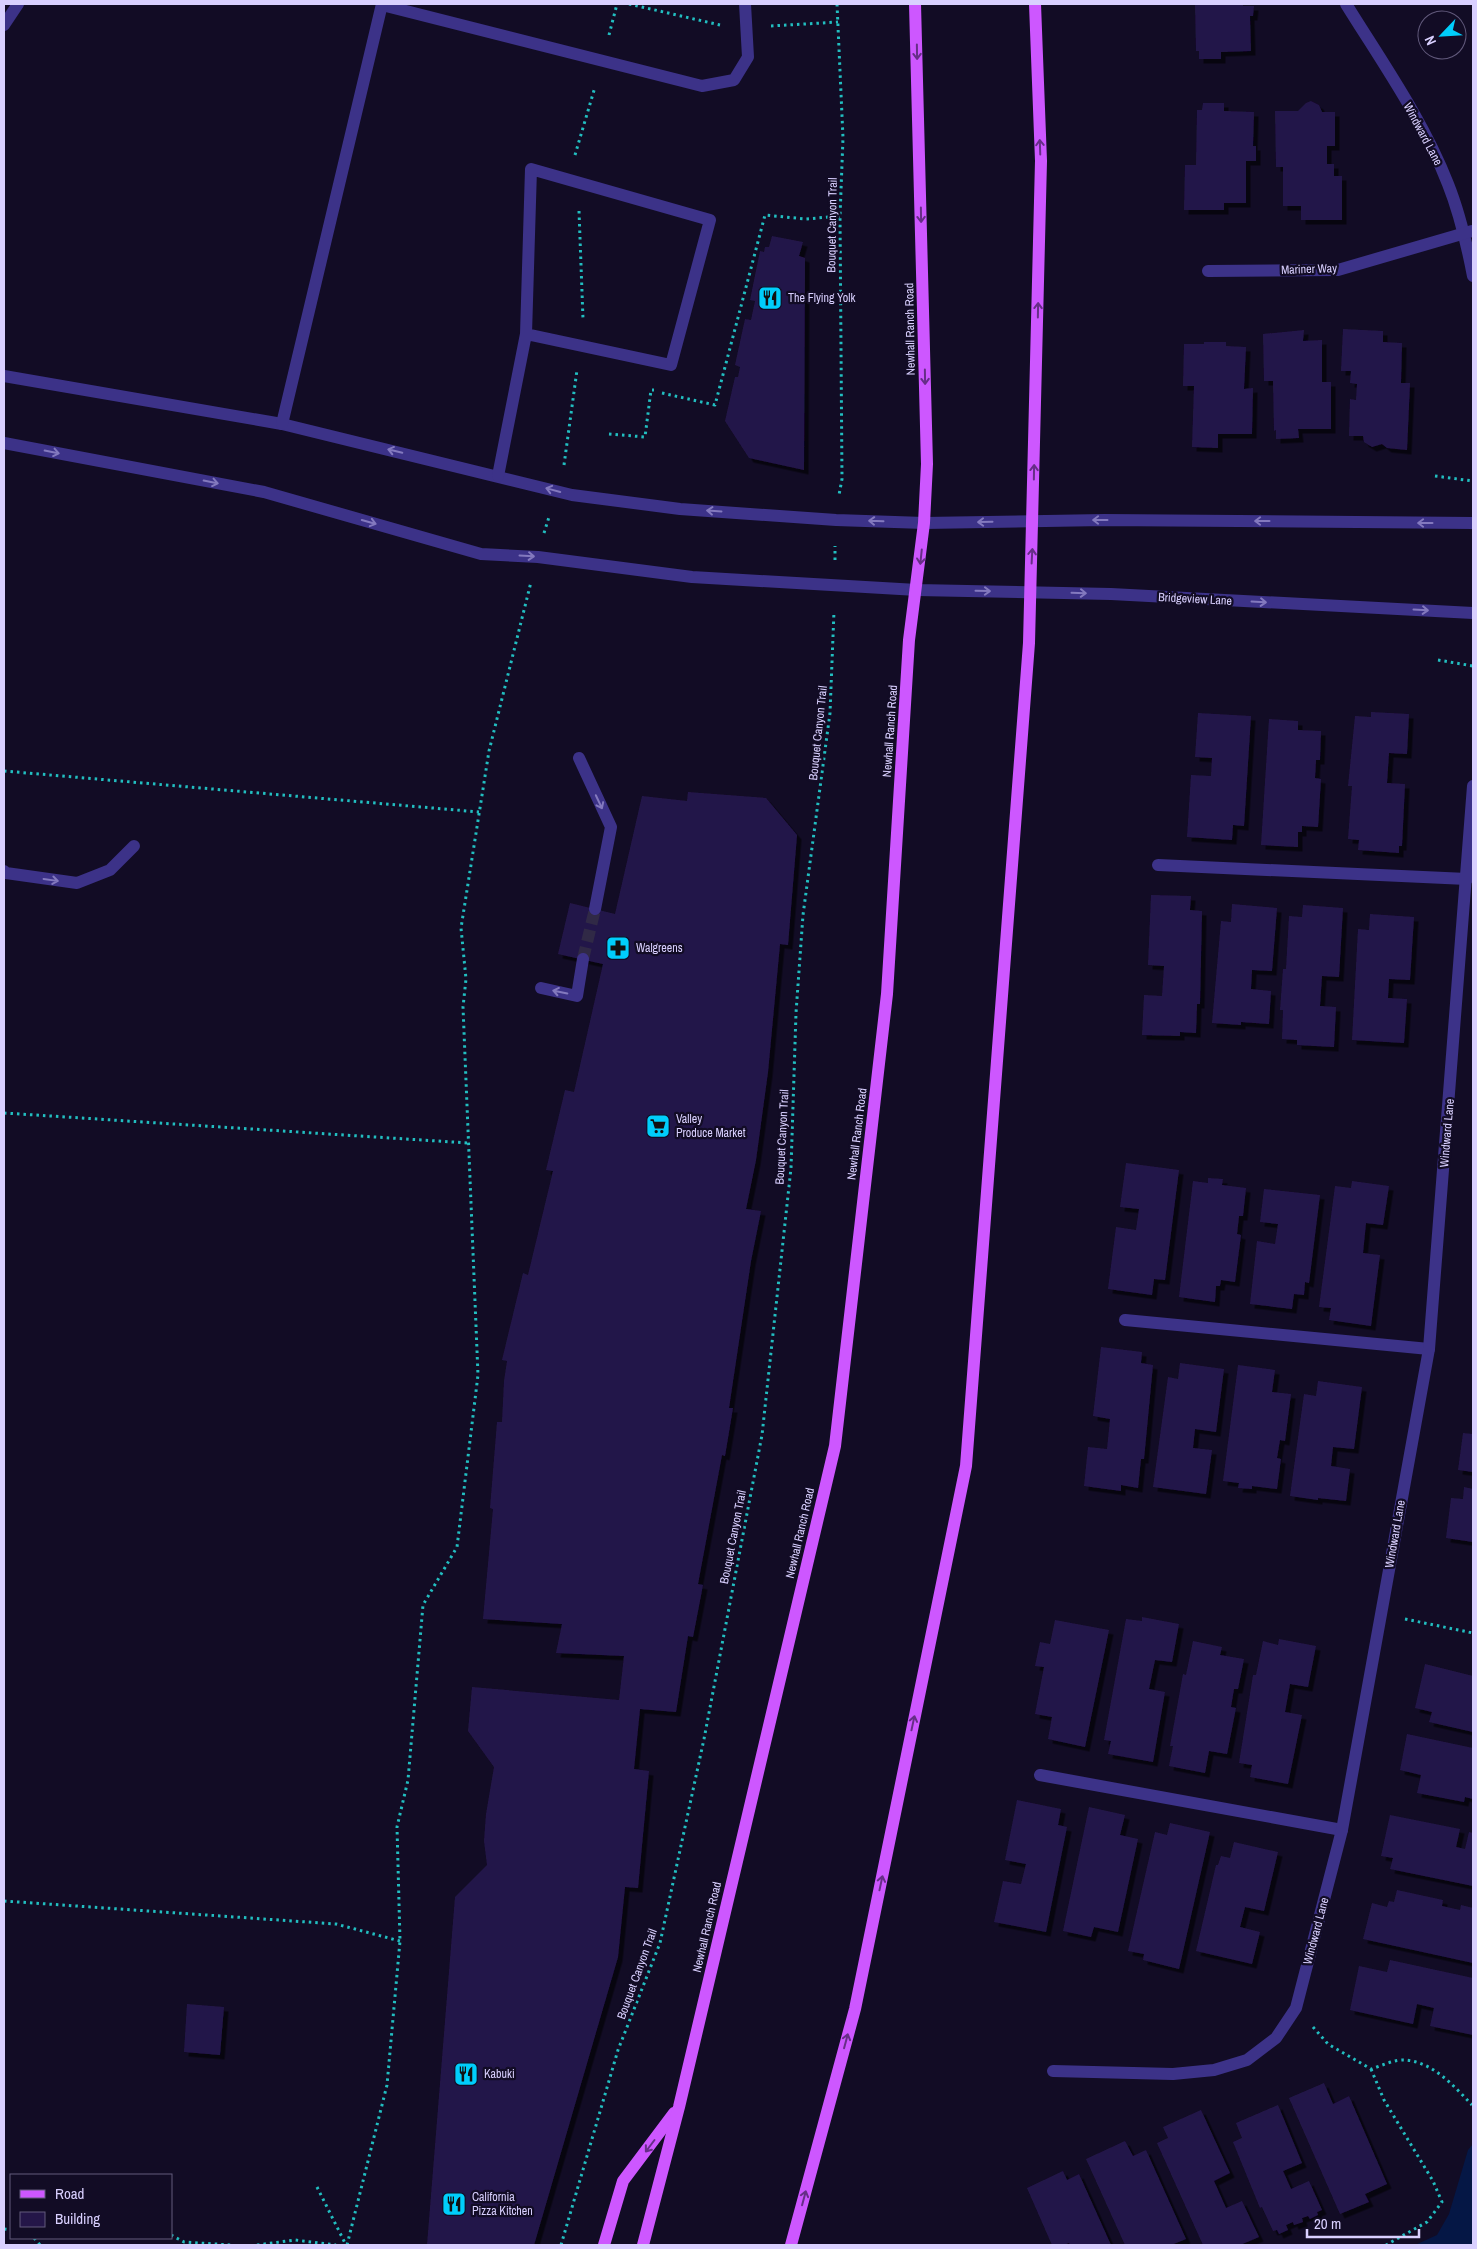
<svg xmlns="http://www.w3.org/2000/svg" width="1477" height="2249" font-family="'Archivo Narrow',sans-serif">
	<defs>
		<filter id="shadow"><feDropShadow dx="4.5" dy="4.5" stdDeviation="0" flood-color="#0009"/></filter>
	</defs>
	<rect width="100%" height="100%" fill="#120c25"/>
	<path fill="#051745" d="M1473 2144V2245H1415L1437 2235 1449 2214 1468 2150Z"/>
	<g fill="#241648" filter="url(#shadow)">
		<path d="M1195 4H1243V6H1254L1253 16H1250L1251 51 1221 52V59H1199V51H1196Z"/>
		<path d="M1311 101 1319 105 1322 112H1335V146H1327V164H1334V176H1342V220H1301V206H1283V167H1276L1275 111H1298L1306 103Z"/>
		<path d="M1203 103H1224V111L1254 112 1253 146H1256V161H1246V203H1224V210H1184L1185 165H1196L1197 110H1202Z"/>
		<path d="M772 236 803 242 799 256 805 258 804 470 749 458 725 421 735 377H738L740 367 735 365 745 319 751 320 755 301 750 300 760 251 764 252 765 247H769Z"/>
		<path d="M1343 329 1383 331V342L1402 343 1401 383H1410L1407 450 1387 448 1382 444 1372 447 1364 442 1363 436H1349L1350 399 1356 400 1357 384 1350 383 1351 371H1341Z"/>
		<path d="M1304 330 1303 341 1322 340V382H1331V429H1298L1299 438 1276 439V430L1274 431 1273 381H1264L1263 334Z"/>
		<path d="M1204 342H1226V346L1246 347 1244 389 1253 388 1252 434H1218V448L1192 447 1194 386H1183L1184 344H1204Z"/>
		<path d="M1371 712 1409 714 1407 754 1389 753 1387 783 1405 784 1402 846H1399V853L1358 850 1359 840 1348 839 1352 786H1348L1355 716 1371 717Z"/>
		<path d="M1198 713 1251 716 1244 826 1233 825 1232 840 1187 837 1191 775 1211 776 1212 758 1195 757Z"/>
		<path d="M1269 719 1298 721V730L1321 731 1320 760H1316L1315 778 1321 779 1318 827 1302 826V832H1298V847L1261 845Z"/>
		<path d="M688 792 766 798 797 835 788 945 780 944 768 1072 756 1160 746 1209 761 1211 751 1261 729 1408H733L725 1456 722 1455 698 1584 703 1585 693 1637 688 1636 676 1712 640 1709 634 1769 649 1771 638 1888 625 1887 618 1957 534 2245H427L455 1897 487 1865 484 1841 486 1814 494 1767 468 1731 472 1687 619 1700 624 1656 556 1653 562 1624 483 1619 493 1509 490 1508 497 1422H502L504 1381 507 1361 502 1360 523 1273 528 1275 553 1171 546 1170 565 1090 574 1092 603 964 558 954 570 903 615 914 642 796 687 801Z"/>
		<path d="M1151 895 1191 896 1190 910 1202 911 1200 1004H1197L1196 1033 1180 1032V1036L1142 1035 1144 995 1162 996 1164 966 1148 965Z"/>
		<path d="M1232 904 1277 908 1272 971 1252 970 1251 989 1271 991 1269 1024 1241 1022V1025L1212 1023 1221 921 1231 922Z"/>
		<path d="M1303 905 1343 908 1339 977 1322 976 1320 1006 1336 1007 1334 1047 1297 1045V1040L1282 1039 1283 1010H1280L1283 969H1286L1289 916 1302 917Z"/>
		<path d="M1370 914 1414 917 1410 980 1389 979 1388 998 1407 999 1404 1043 1352 1040 1358 929 1369 930Z"/>
		<path d="M1126 1163 1179 1170 1165 1280 1154 1279 1152 1295 1108 1289 1116 1227 1136 1230 1139 1209 1120 1207Z"/>
		<path d="M1208 1178 1223 1179 1222 1185 1246 1188 1243 1216H1239L1237 1234 1241 1235 1235 1282 1221 1280 1220 1286H1216L1215 1302 1179 1297 1193 1181 1208 1183Z"/>
		<path d="M1352 1181 1389 1186 1383 1225 1366 1223 1363 1253 1380 1255 1371 1326 1329 1320 1331 1308 1319 1307 1335 1186 1351 1188Z"/>
		<path d="M1264 1189 1320 1195 1309 1283 1305 1282 1304 1295 1294 1294 1292 1309 1250 1304 1257 1241 1275 1244 1278 1224 1260 1222Z"/>
		<path d="M1101 1347 1142 1352 1141 1363 1153 1365 1144 1459H1141L1138 1488 1121 1485V1491L1084 1486 1088 1447 1107 1449 1110 1419 1093 1416Z"/>
		<path d="M1180 1363 1224 1369 1216 1432 1195 1429 1193 1448 1212 1450 1206 1494 1153 1487 1168 1377 1178 1379Z"/>
		<path d="M1238 1365 1275 1370 1272 1392 1291 1394 1285 1441 1280 1440 1277 1458 1281 1459 1277 1489 1252 1486V1489L1238 1488 1239 1483 1223 1481Z"/>
		<path d="M1318 1381 1362 1387 1354 1449 1333 1447 1331 1466 1350 1469 1346 1501 1318 1498V1500L1290 1496 1304 1394 1316 1396Z"/>
		<path d="M1463 1433 1473 1434V1472L1458 1470Z"/>
		<path d="M1464 1487 1473 1489V1542L1446 1538 1451 1498 1463 1499Z"/>
		<path d="M1142 1617 1179 1624 1172 1662 1155 1660 1149 1689 1165 1692 1153 1762 1108 1754 1111 1741 1104 1740 1126 1619 1142 1621Z"/>
		<path d="M1055 1620 1109 1630 1085 1747 1048 1739 1052 1717 1035 1714 1044 1667 1035 1666 1040 1642 1050 1644Z"/>
		<path d="M1279 1639 1316 1646 1308 1687 1290 1684 1285 1712 1302 1715 1288 1784 1250 1777 1252 1765 1239 1763 1253 1675H1256L1263 1641 1278 1645Z"/>
		<path d="M1193 1641 1222 1647 1220 1655 1244 1659 1238 1689H1234L1231 1707 1236 1708 1227 1754 1209 1751 1205 1773 1169 1766 1173 1746H1170L1183 1674 1186 1675Z"/>
		<path d="M1425 1664 1473 1676V1732L1429 1722 1432 1712 1415 1708Z"/>
		<path d="M1407 1734 1473 1748V1799L1465 1797 1464 1802 1417 1793 1421 1775 1400 1770Z"/>
		<path d="M1017 1800 1061 1809 1058 1825 1067 1827 1046 1932 994 1922 1003 1881 1021 1884 1026 1864 1005 1860Z"/>
		<path d="M1089 1807 1125 1815 1120 1835 1138 1839 1118 1932 1094 1927 1091 1937 1063 1931Z"/>
		<path d="M1390 1815 1460 1829 1456 1847 1465 1849 1469 1832 1473 1833V1886L1390 1869 1393 1858 1381 1856Z"/>
		<path d="M1170 1823 1210 1832 1179 1969 1143 1960 1144 1954 1128 1951 1155 1832 1167 1835Z"/>
		<path d="M1234 1842 1278 1852 1264 1911 1245 1907 1240 1927 1260 1932 1252 1964 1196 1951 1216 1865H1218L1221 1856 1230 1858Z"/>
		<path d="M1397 1890 1443 1900 1442 1906 1460 1910 1461 1905 1473 1908V1963L1363 1939 1372 1903 1387 1907 1389 1901 1394 1902Z"/>
		<path d="M1390 1960 1473 1978V2035L1430 2026 1434 2008 1417 2004 1413 2024 1350 2010 1359 1966 1387 1972Z"/>
		<path d="M187 2004 224 2007 220 2055 184 2052Z"/>
		<path d="M1324 2083 1333 2104 1349 2096 1387 2184 1365 2194 1369 2202 1340 2214 1289 2098Z"/>
		<path d="M1278 2105 1302 2163 1283 2171 1291 2189 1309 2181 1322 2210 1317 2212 1318 2215 1310 2219 1308 2216 1302 2218 1303 2222 1294 2225 1293 2222 1286 2225 1288 2230 1279 2234 1277 2230 1273 2231 1262 2207 1260 2208 1233 2142 1242 2138 1236 2123Z"/>
		<path d="M1201 2110 1230 2173 1214 2181 1226 2208 1242 2201 1259 2237 1240 2245H1203L1157 2143 1168 2138 1163 2127Z"/>
		<path d="M1125 2141 1133 2156 1146 2150 1186 2239 1171 2245H1125L1086 2159Z"/>
		<path d="M1063 2171 1067 2180 1079 2174 1111 2245H1070L1069 2243 1063 2245H1052L1027 2188Z"/>
	</g>
	<g fill="none" stroke-linecap="round" stroke-linejoin="round">
		<path stroke="#302946" stroke-width="12" stroke-dasharray="12 6" stroke-linecap="butt" d="M583 959 595 909"/>
		<g stroke="#22bec0" stroke-width="3" stroke-dasharray="2.5 4" stroke-linecap="butt">
			<path d="M629 4 720 25"/>
			<path d="M837 4 843 138 840 216 842 479 839 495"/>
			<path d="M771 26 838 22"/>
			<path d="M609 35 617 4"/>
			<path d="M575 155 595 87"/>
			<path d="M579 211 583 319"/>
			<path d="M662 393 715 405 765 215 806 219 840 216"/>
			<path d="M609 434 645 437 651 390H654"/>
			<path d="M564 465 577 370"/>
			<path d="M1435 476 1473 481"/>
			<path d="M544 533 549 517"/>
			<path d="M835 560V546"/>
			<path d="M1438 660 1473 666"/>
			<path d="M4 771 479 812"/>
			<path d="M4 1113 468 1143"/>
			<path d="M1472 1585H1473"/>
			<path d="M1405 1619 1473 1633"/>
			<path d="M4 1901 336 1924 400 1941"/>
			<path d="M1313 2027 1328 2044 1371 2069C1381 2066 1395 2059 1405 2060 1433 2062 1454 2086 1472 2105"/>
			<path d="M1371 2069 1384 2100 1433 2181 1442 2202 1427 2222 1386 2245"/>
			<path d="M317 2187 346 2245"/>
			<path d="M4 2229 11 2230"/>
			<path d="M171 2235 184 2242 231 2245"/>
			<path d="M34 2238 40 2245"/>
			<path d="M257 2245 295 2240 336 2245"/>
			<path d="M347 2245 387 2085 400 1941 397 1827 408 1780 423 1605 457 1547 478 1375 463 1007 466 979 461 928 489 751 531 582"/>
			<path d="M561 2245 618 2050 660 1943 704 1739 762 1435 791 1168 796 1013 803 915 830 713 834 611"/>
		</g>
		<g stroke="#3c3288" stroke-width="12">
			<path d="M1346 4C1382 62 1423 120 1448 184 1460 214 1467 245 1473 276"/>
			<path d="M382 5 702 86 734 80 748 57 745 4"/>
			<path d="M4 25 18 4"/>
			<path d="M1208 271 1338 270 1472 231"/>
			<path d="M4 376 282 424 572 495 680 509 836 520 924 523 1104 520 1473 523"/>
			<path d="M282 424 382 4"/>
			<path d="M4 443 264 492 481 554 538 557 692 577 917 590 1111 594 1473 613"/>
			<path d="M498 476 526 334 531 169 710 220 671 365 526 334"/>
			<path d="M579 758 611 827 595 909"/>
			<path d="M1158 865 1467 879"/>
			<path d="M4 871 6 873 77 883 110 870 134 846"/>
			<path d="M541 988 577 996 583 959"/>
			<path d="M1125 1320 1429 1349"/>
			<path d="M1040 1775 1342 1830"/>
			<path d="M1053 2071 1173 2074 1214 2070 1247 2060 1276 2038 1296 2008 1342 1830 1429 1349 1473 786"/>
		</g>
		<g stroke="#cd57ff" stroke-width="12">
			<path d="M604 2245 623 2181 674 2113"/>
			<path d="M643 2245 679 2107 835 1446 887 994 909 640 924 523 927 464 915 4"/>
			<path d="M791 2245 855 2009 966 1466 1029 643 1041 161 1035 4"/>
		</g>
	</g>
	<defs><path id="oneway-shaft" d="M-6 0H5M1.5-3L5.5 0L1.5 3" fill="none" stroke-width="1.6" stroke-linecap="round" stroke-linejoin="round" transform="scale(1.25)"/></defs>
	<g stroke="#662e87">
		<use href="#oneway-shaft" transform="translate(917 52) rotate(89)"/>
		<use href="#oneway-shaft" transform="translate(1040 147) rotate(-92)"/>
		<use href="#oneway-shaft" transform="translate(921 215) rotate(89)"/>
		<use href="#oneway-shaft" transform="translate(1038 310) rotate(-89)"/>
		<use href="#oneway-shaft" transform="translate(925 377) rotate(89)"/>
		<use href="#oneway-shaft" transform="translate(1034 472) rotate(-89)"/>
		<use href="#oneway-shaft" transform="translate(1032 556) rotate(-87)"/>
		<use href="#oneway-shaft" transform="translate(921 557) rotate(96)"/>
		<use href="#oneway-shaft" transform="translate(913 1723) rotate(-78)"/>
		<use href="#oneway-shaft" transform="translate(881 1883) rotate(-78)"/>
		<use href="#oneway-shaft" transform="translate(846 2041) rotate(-75)"/>
		<use href="#oneway-shaft" transform="translate(650 2146) rotate(127)"/>
		<use href="#oneway-shaft" transform="translate(804 2198) rotate(-75)"/>
	</g>
	<g stroke="#8379be">
		<use href="#oneway-shaft" transform="translate(395 451) rotate(-167)"/>
		<use href="#oneway-shaft" transform="translate(52 452) rotate(11)"/>
		<use href="#oneway-shaft" transform="translate(211 482) rotate(11)"/>
		<use href="#oneway-shaft" transform="translate(553 490) rotate(-165)"/>
		<use href="#oneway-shaft" transform="translate(714 511) rotate(-176)"/>
		<use href="#oneway-shaft" transform="translate(1100 520) rotate(180)"/>
		<use href="#oneway-shaft" transform="translate(876 521) rotate(-178)"/>
		<use href="#oneway-shaft" transform="translate(1262 521) rotate(-180)"/>
		<use href="#oneway-shaft" transform="translate(369 522) rotate(16)"/>
		<use href="#oneway-shaft" transform="translate(985 522) rotate(179)"/>
		<use href="#oneway-shaft" transform="translate(1425 523) rotate(-180)"/>
		<use href="#oneway-shaft" transform="translate(527 556) rotate(3)"/>
		<use href="#oneway-shaft" transform="translate(983 591) rotate(1)"/>
		<use href="#oneway-shaft" transform="translate(1079 593) rotate(2)"/>
		<use href="#oneway-shaft" transform="translate(1259 602) rotate(3)"/>
		<use href="#oneway-shaft" transform="translate(1421 610) rotate(3)"/>
		<use href="#oneway-shaft" transform="translate(599 802) rotate(65)"/>
		<use href="#oneway-shaft" transform="translate(51 880) rotate(8)"/>
		<use href="#oneway-shaft" transform="translate(560 992) rotate(-168)"/>
	</g>
	<defs>
		<g id="restaurant-square" transform="scale(1.25)"><rect x="-9" y="-9" width="18" height="18" rx="4" fill="#00cefb" stroke="#120c25"/><path d="M-5-6h1v4h1v-4h1v4h1v-4h1v5L-1.5 .5V6h-2V.5L-5-1ZM5-6V6H3V1.5H1.5Q1.5-4 5-6Z" fill="#111"/></g>
		<g id="pharmacy-square" transform="scale(1.25)"><rect x="-9" y="-9" width="18" height="18" rx="4" fill="#00cefb" stroke="#120c25"/><path d="M-2-6h4v4h4v4h-4v4h-4v-4h-4v-4h4Z" fill="#111"/></g>
		<g id="supermarket-square" transform="scale(1.25)"><rect x="-9" y="-9" width="18" height="18" rx="4" fill="#00cefb" stroke="#120c25"/><path d="M-6-5.5h2.5l.6 2H6L4.5 2H-2.5L-4.4-4H-6ZM-1.5 3.2a1.3 1.3 0 1 0 .1 0ZM3 3.2a1.3 1.3 0 1 0 .1 0Z" fill="#111"/></g>
	</defs>
	<g fill-rule="evenodd">
		<use href="#restaurant-square" x="770" y="298"/>
		<use href="#pharmacy-square" x="618" y="948"/>
		<use href="#supermarket-square" x="658" y="1126"/>
		<use href="#restaurant-square" x="466" y="2074"/>
		<use href="#restaurant-square" x="454" y="2204"/>
	</g>
	<g text-anchor="middle" dominant-baseline="central" stroke-width="4.5" stroke-linejoin="round" paint-order="stroke">
		<g font-size="12" fill="#d9d0ff" stroke="#120c25">
			<text transform="translate(1423 134) rotate(62)">Windward Lane</text>
			<text transform="translate(832 225) rotate(-89)">Bouquet Canyon Trail</text>
			<text transform="translate(1309 269) rotate(-2)">Mariner Way</text>
			<text transform="translate(910 329) rotate(-91)">Newhall Ranch Road</text>
			<text transform="translate(1195 599) rotate(3)">Bridgeview Lane</text>
			<text transform="translate(890 731) rotate(-86)">Newhall Ranch Road</text>
			<text transform="translate(818 733) rotate(-84)">Bouquet Canyon Trail</text>
			<text transform="translate(1447 1133) rotate(-85)">Windward Lane</text>
			<text transform="translate(857 1134) rotate(-83)">Newhall Ranch Road</text>
			<text transform="translate(782 1137) rotate(-87)">Bouquet Canyon Trail</text>
			<text transform="translate(800 1533) rotate(-77)">Newhall Ranch Road</text>
			<text transform="translate(1395 1534) rotate(-80)">Windward Lane</text>
			<text transform="translate(733 1537) rotate(-79)">Bouquet Canyon Trail</text>
			<text transform="translate(707 1927) rotate(-77)">Newhall Ranch Road</text>
			<text transform="translate(1316 1931) rotate(-75)">Windward Lane</text>
			<text transform="translate(637 1974) rotate(-70)">Bouquet Canyon Trail</text>
		</g>
		<g font-size="12" fill="#d9d0ff" stroke="#120c25" text-anchor="start">
			<text x="788" y="298">The Flying Yolk</text>
			<text x="636" y="948">Walgreens</text>
			<text x="676" y="1119">Valley<tspan x="676" dy="14">Produce Market</tspan></text>
			<text x="484" y="2074">Kabuki</text>
			<text x="472" y="2197">California<tspan x="472" dy="14">Pizza Kitchen</tspan></text>
		</g>
	</g>
	<rect width="1477" height="2249" fill="none" stroke="#d9d0ff" stroke-width="10"/>
	<rect x="10" y="2174" width="162" height="65" fill="#120c25" stroke="#625a7c"/>
	<rect x="20" y="2190" width="25" height="8" fill="#cd57ff" stroke="#625a7c"/>
	<text x="55" y="2199" font-size="15" fill="#d9d0ff">Road</text>
	<rect x="20" y="2212" width="25" height="15" fill="#241648" stroke="#625a7c"/>
	<text x="55" y="2224" font-size="15" fill="#d9d0ff">Building</text>
	<g transform="translate(1442 35) rotate(245)"><circle r="24" fill="#120c25" stroke="#625a7c"/>
	<path d="M0-4L9 19L0 12L-9 19Z" fill="#00cefb"/>
	<text y="-8" font-size="14" font-weight="bold" text-anchor="middle" fill="#d9d0ff">N</text>
	</g>
	<path d="M1307 2229v8h112v-8" fill="none" stroke="#d9d0ff" stroke-width="2.5"/>
	<text x="1314" y="2229" font-size="15" fill="#d9d0ff" stroke="#120c25" stroke-width="4" paint-order="stroke">20 m</text>
</svg>
